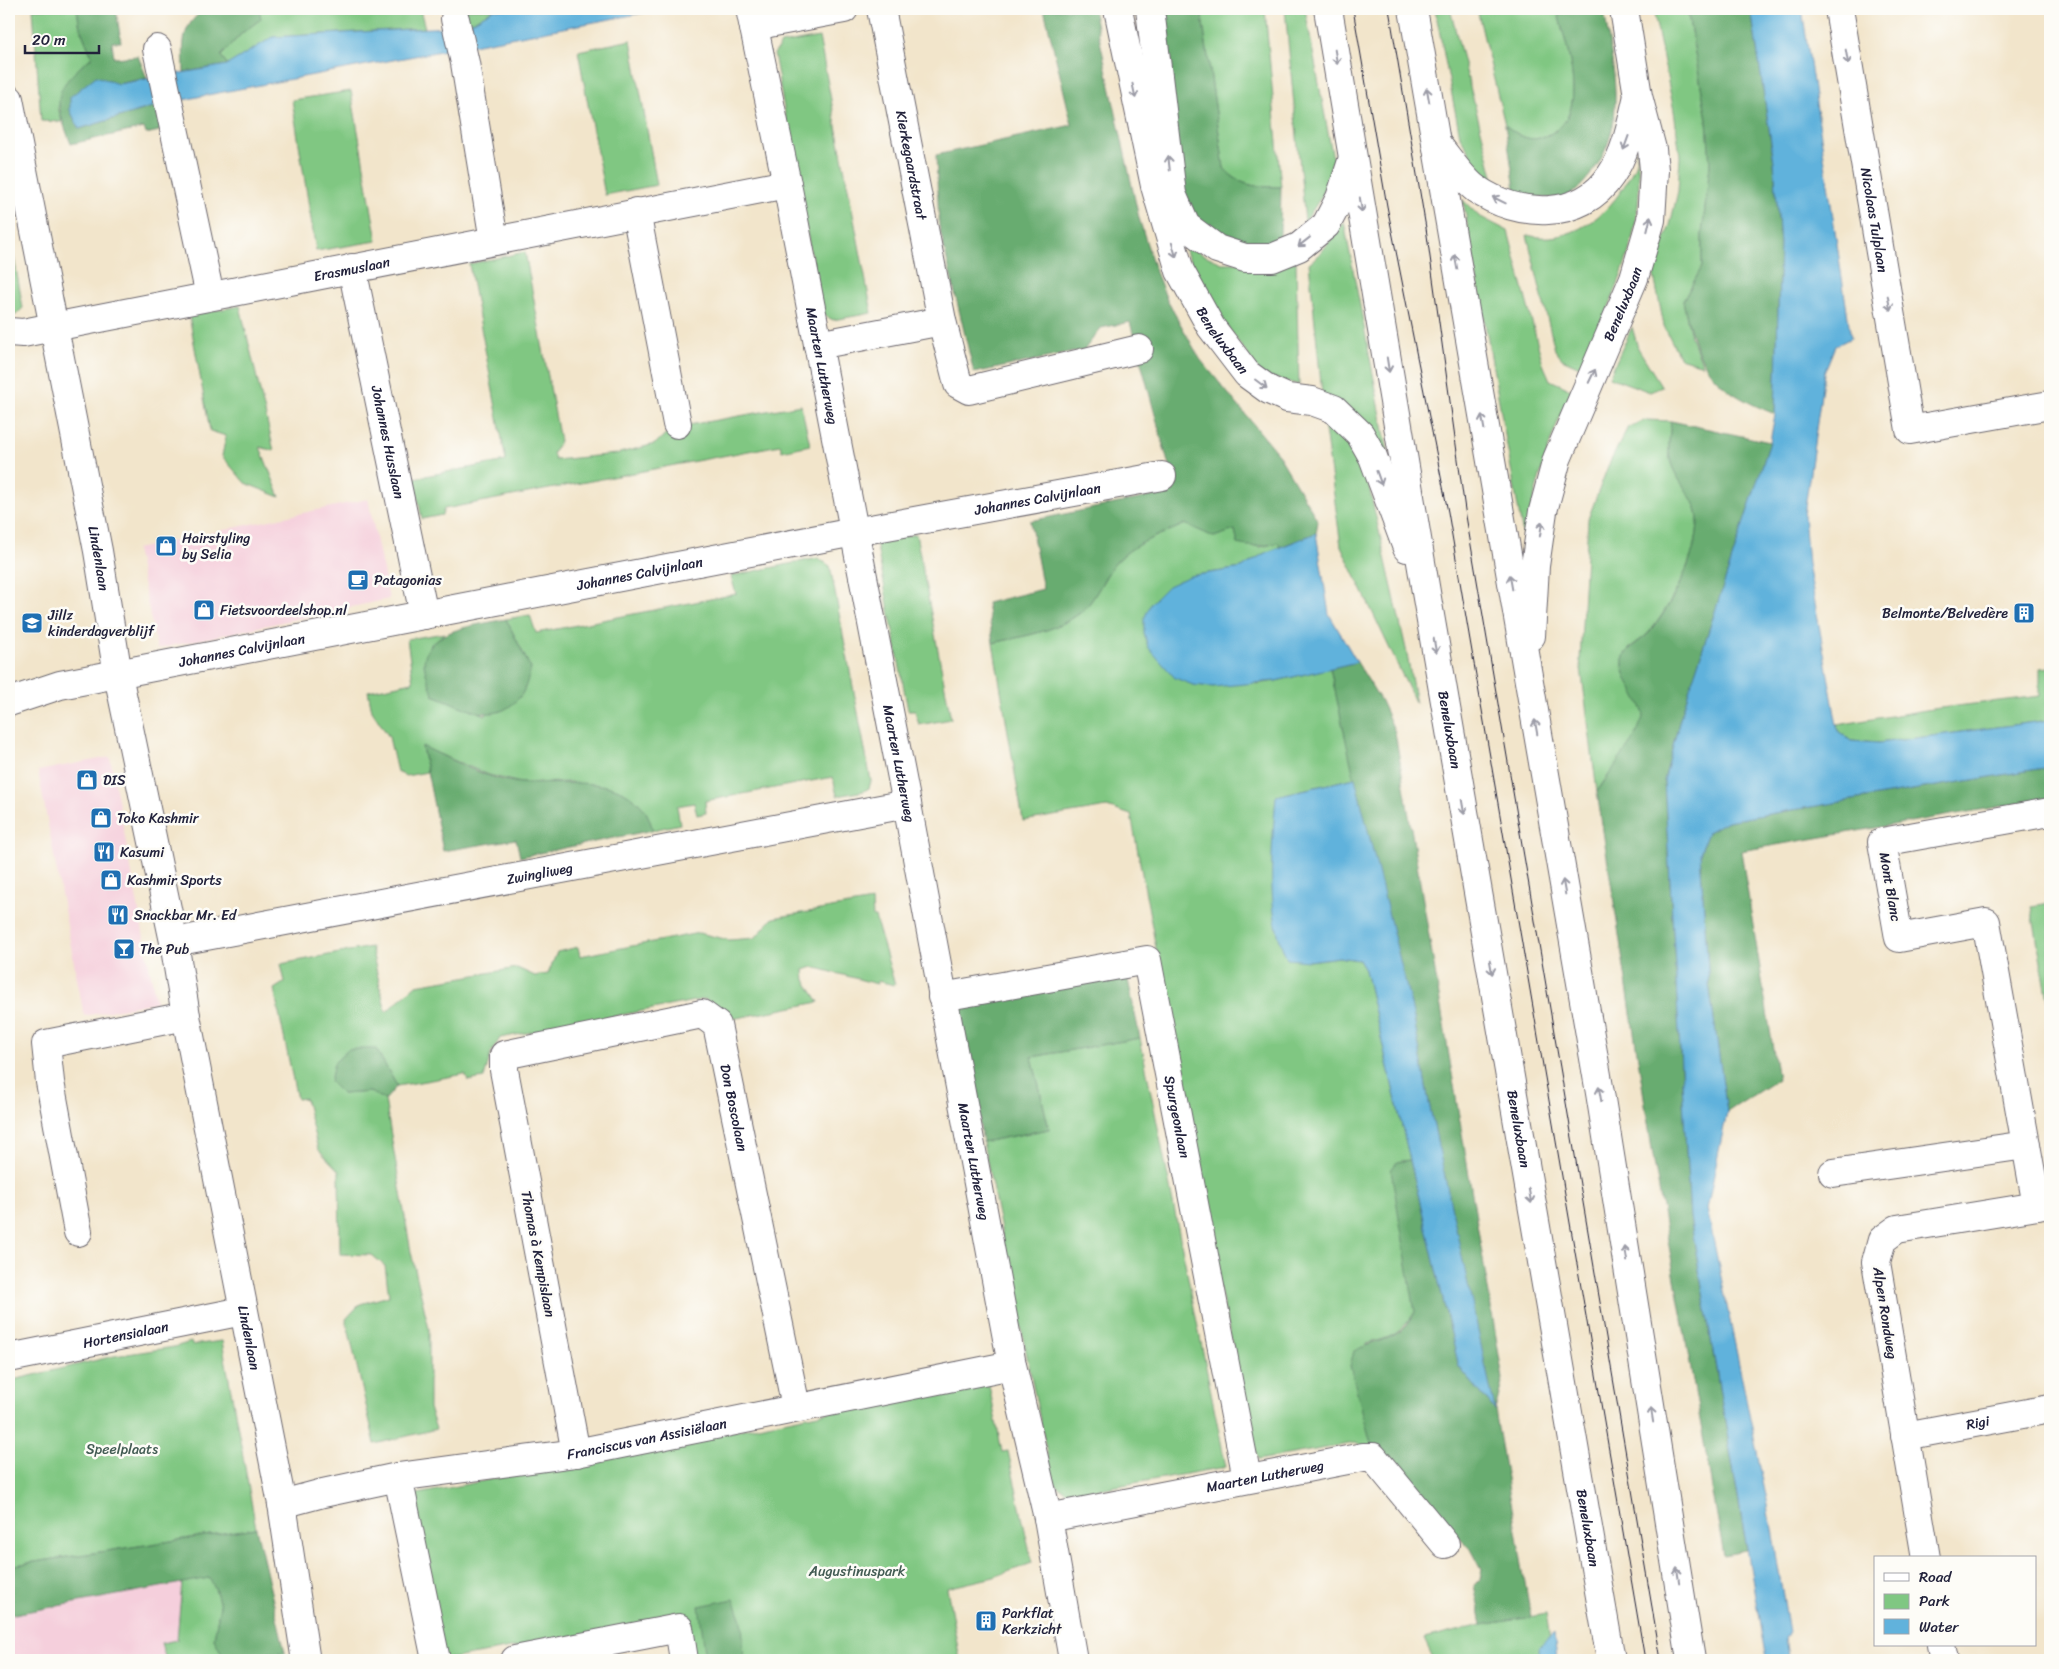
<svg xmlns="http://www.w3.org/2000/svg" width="2059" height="1669" font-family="Sriracha,sans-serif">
	<rect width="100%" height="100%" fill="#fdfcf7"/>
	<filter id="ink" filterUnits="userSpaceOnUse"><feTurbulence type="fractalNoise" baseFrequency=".02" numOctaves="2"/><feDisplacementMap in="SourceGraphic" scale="10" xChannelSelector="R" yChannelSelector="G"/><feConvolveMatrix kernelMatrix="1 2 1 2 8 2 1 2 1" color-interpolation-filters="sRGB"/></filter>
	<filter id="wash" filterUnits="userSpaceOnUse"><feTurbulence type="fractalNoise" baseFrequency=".0096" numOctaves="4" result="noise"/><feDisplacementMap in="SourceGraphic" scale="20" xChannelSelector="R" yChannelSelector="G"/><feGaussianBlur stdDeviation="1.12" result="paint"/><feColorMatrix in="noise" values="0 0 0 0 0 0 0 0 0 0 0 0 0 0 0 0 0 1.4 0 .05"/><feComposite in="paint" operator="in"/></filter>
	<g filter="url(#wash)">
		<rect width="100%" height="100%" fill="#f2e5cb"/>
		<g fill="#f5cfdc">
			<path d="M368 499 389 599 157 649 136 549Z"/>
			<path d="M110 757 156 1002 84 1016 38 771Z"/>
			<path d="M182 1582 177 1641 161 1643 166 1660H9V1615Z"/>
		</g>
		<g fill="#80c782" stroke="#51745e">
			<path d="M33 9H77L80 28 92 57 77 70 58 107 62 122 41 121Z"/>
			<path d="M259 9H417L421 13 425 28 273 37 228 65 221 56 242 33 260 19Z"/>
			<path d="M447 9H494L465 26Z"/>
			<path d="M1201 9H1265L1281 187C1257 187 1240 187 1224 168Z"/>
			<path d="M1285 9H1305L1333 159 1323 194 1305 222Z"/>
			<path d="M1435 9H1450L1495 184 1484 178 1460 136Z"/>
			<path d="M1477 9H1557C1565 43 1592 114 1550 134 1531 144 1521 137 1505 125Z"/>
			<path d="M1653 9H1687L1707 119 1710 165 1702 234V267L1683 301 1691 337 1703 365 1680 358 1664 326 1653 271 1670 225 1678 191 1680 156 1674 111Z"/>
			<path d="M819 37 872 313 833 320 822 314 774 54 781 44Z"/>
			<path d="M631 40 657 185 605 195 578 51Z"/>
			<path d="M351 91 377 241 316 251 292 100Z"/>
			<path d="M1636 150C1650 230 1612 298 1582 368L1562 359 1555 350 1527 235C1569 246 1610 215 1628 179 1634 168 1638 162 1636 150Z"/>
			<path d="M1463 200 1479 216 1508 231 1543 364 1550 380 1572 390C1548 438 1536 488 1524 541Z"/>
			<path d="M1344 222 1391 468 1322 394 1309 263 1320 254Z"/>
			<path d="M9 229 23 308 16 315 9 317Z"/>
			<path d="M1179 235 1200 253 1222 263 1296 262 1299 385 1262 375 1204 294Z"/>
			<path d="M525 252 560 441 553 453 555 460 616 454 655 444 672 428 801 405 810 445 782 451 780 445 444 509 442 515 422 519 414 478 506 461 469 264Z"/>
			<path d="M240 306 274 451 260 447 280 497 245 483 222 456 226 436 210 431 189 315Z"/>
			<path d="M1632 327 1638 348 1662 387 1650 392 1609 377Z"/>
			<path d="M1646 420 1671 421C1670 435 1667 449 1671 463 1677 483 1698 498 1698 521 1699 551 1670 608 1650 631 1644 639 1630 645 1625 654 1615 674 1643 694 1644 714 1644 734 1608 773 1597 792L1580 660 1588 519 1608 466 1628 427Z"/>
			<path d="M1324 423 1356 444 1364 465 1406 649 1416 704 1341 546Z"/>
			<path d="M1186 524 1214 537 1235 529 1238 544 1261 547 1278 543 1280 547 1263 554 1242 568 1190 576 1256 684 1276 681 1330 668 1355 778 1276 796 1273 898 1309 961 1339 957 1359 960 1365 970 1410 1160 1397 1162 1415 1312C1399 1335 1393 1337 1366 1344L1373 1451 1355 1443 1258 1460 1221 1294 1131 815 1107 807 1023 821 993 643C1023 636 1055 632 1080 613 1095 601 1102 580 1113 566 1131 543 1160 535 1186 524Z"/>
			<path d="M916 534 951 719 919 725 915 710H908L876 542Z"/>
			<path d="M818 558 830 566 871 781 869 788 864 791 837 796 833 777 705 801 706 813 697 815 694 803 677 806 680 824 653 830 646 812 571 782 521 783 489 775 422 747 427 772 406 776 397 772 389 737 372 711 368 691 413 682 407 639 445 633 429 646 433 695 486 715 531 669 506 619 530 615 536 633 736 594 731 576Z"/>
			<path d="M2050 667V720L1879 743 1851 741 1838 731 1837 725 1932 709 2040 696V668Z"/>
			<path d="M872 901 873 917H875L895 985 877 981V984L813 967 804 970 805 980 819 1002 732 1019 705 999 500 1038 491 1053 484 1078 468 1081 465 1074 397 1086 376 1049 342 1094 370 1092 385 1100 411 1252 429 1329V1408L436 1429 375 1444 346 1319 360 1304 389 1296 385 1266 372 1255 340 1254 339 1171 318 1149 305 1098 297 1099 274 989 285 982 281 964 371 947 386 1012 416 985 517 968 535 976 548 974 557 952 578 947 580 956 699 933 729 940 755 938 773 918Z"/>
			<path d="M2050 903V1011L2031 906Z"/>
			<path d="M1140 1038 1226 1467 1071 1494 1053 1483 983 1142 1049 1129 1032 1057Z"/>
			<path d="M222 1341 256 1528 9 1566V1381L114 1356 174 1347 191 1342 192 1345Z"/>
			<path d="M988 1380 1002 1452 1008 1451 1032 1563 994 1577 947 1588 960 1660H692L687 1616 444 1660 408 1496Z"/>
			<path d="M209 1578 215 1588 220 1605 214 1639 223 1655 285 1652V1660H166L161 1643 177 1640 182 1582Z"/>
			<path d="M1546 1614 1553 1660H1434L1424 1639 1482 1625Z"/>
		</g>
		<g fill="#68ac70" stroke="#456756">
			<path d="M77 9H116L121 42H112L114 58 138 56 147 78 118 84 70 110 79 129 163 104 166 121 159 131 146 134 144 128 71 144C53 97 52 90 92 57L80 28Z"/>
			<path d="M205 9H259L261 19 242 33 221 56 228 65 184 72C183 43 180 27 205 9Z"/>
			<path d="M1044 9H1093L1139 218 1154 267 1167 300 1200 359 1278 454 1318 521 1316 533 1280 547 1278 543C1264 546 1251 548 1238 544L1235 530 1214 537 1185 524C1160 536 1131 543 1113 566 1102 580 1095 601 1080 613 1055 632 1023 636 993 643L987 603 1043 589 1030 521 1173 492 1170 470 1130 322 1101 328 1084 350 974 373 939 226 936 155 1072 125Z"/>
			<path d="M1154 9H1201L1224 168C1240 187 1257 187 1281 187L1280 240 1273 245 1251 249 1211 231 1197 217 1180 191Z"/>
			<path d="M1557 9H1604C1612 66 1630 124 1591 174 1584 183 1574 195 1562 197 1551 200 1528 196 1516 195L1505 125C1521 137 1530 144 1550 134 1592 114 1565 43 1557 9Z"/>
			<path d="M1687 9H1751L1774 162 1780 244 1775 414C1711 389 1698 366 1683 301L1702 267V234L1710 165 1707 119Z"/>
			<path d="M1671 421 1770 442 1680 719 1664 781 1690 1217 1747 1551 1724 1555 1653 1156 1597 792 1635 737 1644 715C1640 699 1622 677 1623 662 1623 649 1642 641 1650 632 1671 607 1698 554 1698 521 1698 499 1677 483 1671 463 1667 450 1670 435 1671 421Z"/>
			<path d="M506 619 531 669C528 678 525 692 519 698 493 728 463 706 433 695 431 686 424 672 424 662 426 628 481 625 506 619Z"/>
			<path d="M1357 662 1381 701 1395 732 1503 1379 1495 1410 1531 1617 1482 1625 1474 1585 1480 1579 1482 1570 1471 1549 1373 1451 1350 1366 1354 1351C1370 1342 1390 1341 1403 1329 1408 1325 1412 1317 1415 1312L1391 1170 1397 1162 1410 1160 1459 1367 1494 1409 1429 1103 1413 1013 1368 841 1330 668Z"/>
			<path d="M422 746C453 760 487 780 522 783 562 787 619 771 646 812 649 817 651 824 653 830L520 857 516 839 443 851Z"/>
			<path d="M2050 767V798L1741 851 1778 1079 1727 1112 1709 984 1700 853 1708 832 1727 821Z"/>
			<path d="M1127 975 1140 1038 1032 1057 1049 1129 983 1142 958 1008Z"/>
			<path d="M349 1049H376L397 1086 385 1100 370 1092 342 1094 330 1082 334 1063Z"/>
			<path d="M256 1528 285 1652 223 1656 214 1639 220 1605 215 1588 209 1578 9 1615V1566Z"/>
			<path d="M734 1599 742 1620 744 1660H706L699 1606Z"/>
		</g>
		<g fill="#61b2dc" stroke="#426a8c">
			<path d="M494 9H664L202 96 152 107 79 129 70 110V97L96 76 118 84 227 65 273 37 465 26Z"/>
			<path d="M1751 9H1802L1851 338 1835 346 1824 373 1804 515 1808 564 1838 731 1851 741 1879 743 2050 720V767L1727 821 1708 832 1700 853 1709 984 1727 1112 1707 1209 1768 1505 1789 1632 1785 1640 1789 1660H1766L1690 1217 1664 781 1680 719 1770 442 1775 414 1780 244 1774 162Z"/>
			<path d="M1316 533 1329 614 1357 662 1276 681 1213 687 1193 685 1175 678 1148 647 1144 633V619L1151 603 1168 586 1190 576 1242 568 1263 554Z"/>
			<path d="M1355 778 1413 1013 1429 1103 1495 1410 1459 1367 1365 970 1359 960 1339 957 1309 961 1287 959C1265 915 1272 844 1276 796Z"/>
			<path d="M1554 1633 1557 1660H1540L1539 1647Z"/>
		</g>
	</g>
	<g filter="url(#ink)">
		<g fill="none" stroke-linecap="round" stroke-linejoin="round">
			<g stroke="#6b666d" stroke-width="30">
				<g id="minor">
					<path id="s1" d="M750 9 787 184 907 804 1012 1365 1048 1518 1073 1660"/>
					<path id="s2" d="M881 9 942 321 958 384 969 390 1139 349"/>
					<path id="s3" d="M1839 9 1910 430 2050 405"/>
					<path d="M455 19 465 63 494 241"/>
					<path d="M754 28 769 23 844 9"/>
					<path d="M157 49 210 296"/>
					<path id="s4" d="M9 99 98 551 118 675 174 942 186 1016 282 1504 305 1655 304 1660"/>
					<path d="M636 212 677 424"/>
					<path id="s5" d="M352 268 424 615"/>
					<path id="s6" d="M9 332 23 333 787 184"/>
					<path d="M818 345 942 321"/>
					<path id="s7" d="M9 702 60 685 854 532 1162 476"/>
					<path id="s8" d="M174 942 907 804"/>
					<path id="s9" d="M942 997 1147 960 1247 1478"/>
					<path d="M1833 1173 2026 1145"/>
					<path d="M2037 1206 1986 922 1899 938 1882 842 2050 812"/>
					<path d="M78 1232 50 1082 46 1044 186 1016"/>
					<path id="s10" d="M9 1358 243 1311"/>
					<path id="s11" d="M1905 1436 2050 1409"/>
					<path id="s12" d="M576 1453 504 1070V1055L702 1014 717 1025 796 1407"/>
					<path d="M398 1477 436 1660"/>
					<path id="s13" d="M282 1504 323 1493 398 1477 576 1453 1012 1365"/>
					<path id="s14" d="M1048 1518 1363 1457H1373L1445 1544"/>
					<path d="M1926 1558 1876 1262 1882 1240 1897 1229 2050 1204"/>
					<path d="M1941 1645 1944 1660"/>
					<path d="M515 1660 679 1628 684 1660"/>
				</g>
			</g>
			<g stroke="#6b666d" stroke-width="30">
				<g id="major">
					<path id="s15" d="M1118 9 1155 186 1180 271 1211 327 1247 374 1269 390 1287 398 1312 401 1334 409 1360 434 1373 457 1407 548"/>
					<path d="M1150 9 1172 194 1186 226 1217 249 1245 258H1272L1299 247 1326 225 1340 198 1352 161"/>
					<path id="s16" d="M1328 9 1427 598 1611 1660"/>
					<path d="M1413 9 1600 1093 1691 1660"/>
					<path d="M1436 143C1447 156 1462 179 1476 189 1518 218 1581 221 1611 175 1626 153 1631 125 1637 100"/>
					<path id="s17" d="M1531 636 1535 566 1543 511 1557 459 1634 278 1651 220 1654 170 1652 149 1638 96 1624 9"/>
				</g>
			</g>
			<use href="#minor" stroke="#fff" stroke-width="28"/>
			<use href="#major" stroke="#fff" stroke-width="28"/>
			<g stroke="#22223b" stroke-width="1">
				<path d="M1353 9 1387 206 1448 512 1645 1660"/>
				<path d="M1389 9 1426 228 1465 510 1661 1660"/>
			</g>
		</g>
		<defs><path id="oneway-shaft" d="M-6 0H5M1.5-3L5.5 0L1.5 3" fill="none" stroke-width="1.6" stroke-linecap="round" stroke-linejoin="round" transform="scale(1.25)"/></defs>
		<g stroke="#9c9ca7">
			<use href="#oneway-shaft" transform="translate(1336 57) rotate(80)"/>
			<use href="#oneway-shaft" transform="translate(1847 57) rotate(80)"/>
			<use href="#oneway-shaft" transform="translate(1134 91) rotate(78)"/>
			<use href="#oneway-shaft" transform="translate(1428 95) rotate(-100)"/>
			<use href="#oneway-shaft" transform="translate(1626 143) rotate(110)"/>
			<use href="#oneway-shaft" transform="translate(1169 163) rotate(-96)"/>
			<use href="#oneway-shaft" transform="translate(1499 200) rotate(-154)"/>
			<use href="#oneway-shaft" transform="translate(1361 205) rotate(81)"/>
			<use href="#oneway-shaft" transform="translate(1649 224) rotate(-77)"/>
			<use href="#oneway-shaft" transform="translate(1304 242) rotate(142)"/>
			<use href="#oneway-shaft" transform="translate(1174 250) rotate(73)"/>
			<use href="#oneway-shaft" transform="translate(1456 262) rotate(-100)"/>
			<use href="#oneway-shaft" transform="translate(1889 303) rotate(80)"/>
			<use href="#oneway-shaft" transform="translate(1388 365) rotate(81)"/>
			<use href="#oneway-shaft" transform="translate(1592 376) rotate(-64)"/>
			<use href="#oneway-shaft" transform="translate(1261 384) rotate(37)"/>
			<use href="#oneway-shaft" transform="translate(1483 422) rotate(-100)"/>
			<use href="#oneway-shaft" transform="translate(1379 478) rotate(70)"/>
			<use href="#oneway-shaft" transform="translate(1541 529) rotate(-81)"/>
			<use href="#oneway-shaft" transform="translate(1511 582) rotate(-100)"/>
			<use href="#oneway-shaft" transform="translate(1435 646) rotate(80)"/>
			<use href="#oneway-shaft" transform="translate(1536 727) rotate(-100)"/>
			<use href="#oneway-shaft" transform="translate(1463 807) rotate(80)"/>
			<use href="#oneway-shaft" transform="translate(1564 887) rotate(-100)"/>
			<use href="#oneway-shaft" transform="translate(1491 967) rotate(80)"/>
			<use href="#oneway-shaft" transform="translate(1600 1094) rotate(-100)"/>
			<use href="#oneway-shaft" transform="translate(1530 1196) rotate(80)"/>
			<use href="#oneway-shaft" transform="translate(1626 1254) rotate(-99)"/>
			<use href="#oneway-shaft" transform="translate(1652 1415) rotate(-99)"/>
			<use href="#oneway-shaft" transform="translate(1678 1575) rotate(-99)"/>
		</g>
	</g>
	<defs>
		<g id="shop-square" transform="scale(1.125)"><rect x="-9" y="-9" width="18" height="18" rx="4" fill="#1f6fb2" stroke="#fdfcf7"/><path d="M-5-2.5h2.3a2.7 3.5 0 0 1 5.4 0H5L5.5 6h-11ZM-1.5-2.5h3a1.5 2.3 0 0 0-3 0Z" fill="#fff"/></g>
		<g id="cafe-square" transform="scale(1.125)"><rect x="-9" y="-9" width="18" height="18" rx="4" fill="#1f6fb2" stroke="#fdfcf7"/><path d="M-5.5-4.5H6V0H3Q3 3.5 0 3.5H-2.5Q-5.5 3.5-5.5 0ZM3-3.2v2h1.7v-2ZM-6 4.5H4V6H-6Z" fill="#fff"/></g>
		<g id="building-square" transform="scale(1.125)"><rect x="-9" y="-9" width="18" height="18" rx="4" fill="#1f6fb2" stroke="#fdfcf7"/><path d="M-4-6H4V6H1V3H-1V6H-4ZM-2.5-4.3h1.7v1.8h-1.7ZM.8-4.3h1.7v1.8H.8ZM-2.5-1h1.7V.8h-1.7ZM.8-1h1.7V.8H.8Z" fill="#fff"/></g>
		<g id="school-square" transform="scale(1.125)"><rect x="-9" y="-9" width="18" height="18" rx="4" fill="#1f6fb2" stroke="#fdfcf7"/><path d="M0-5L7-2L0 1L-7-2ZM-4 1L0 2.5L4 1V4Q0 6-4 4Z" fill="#fff"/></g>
		<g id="restaurant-square" transform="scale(1.125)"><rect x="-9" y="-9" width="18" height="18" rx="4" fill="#1f6fb2" stroke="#fdfcf7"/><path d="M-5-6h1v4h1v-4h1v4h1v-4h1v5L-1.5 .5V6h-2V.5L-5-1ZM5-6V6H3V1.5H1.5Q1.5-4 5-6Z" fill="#fff"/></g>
		<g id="bar-square" transform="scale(1.125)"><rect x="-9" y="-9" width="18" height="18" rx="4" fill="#1f6fb2" stroke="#fdfcf7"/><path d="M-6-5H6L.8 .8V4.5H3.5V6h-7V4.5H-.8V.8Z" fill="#fff"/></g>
	</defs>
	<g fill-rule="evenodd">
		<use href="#shop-square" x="166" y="546"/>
		<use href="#cafe-square" x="358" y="580"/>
		<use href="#shop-square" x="204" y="610"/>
		<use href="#building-square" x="2024" y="613"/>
		<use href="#school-square" x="32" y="623"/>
		<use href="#shop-square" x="87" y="780"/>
		<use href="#shop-square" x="101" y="818"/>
		<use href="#restaurant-square" x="104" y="852"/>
		<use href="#shop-square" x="111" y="880"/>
		<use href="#restaurant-square" x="118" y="915"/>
		<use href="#bar-square" x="124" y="949"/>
		<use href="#building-square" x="986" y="1621"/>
	</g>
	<g text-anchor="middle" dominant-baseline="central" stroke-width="5" stroke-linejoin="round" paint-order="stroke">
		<g font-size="14" fill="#22223b" stroke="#fdfcf7">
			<text stroke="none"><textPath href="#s2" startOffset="159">Kierkegaardstraat</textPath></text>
			<text stroke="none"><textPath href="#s3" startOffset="214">Nicolaas Tulplaan</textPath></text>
			<text stroke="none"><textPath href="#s6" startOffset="349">Erasmuslaan</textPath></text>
			<text stroke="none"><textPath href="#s17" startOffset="348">Beneluxbaan</textPath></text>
			<text stroke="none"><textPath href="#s15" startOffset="351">Beneluxbaan</textPath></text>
			<text stroke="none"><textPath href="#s1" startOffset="364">Maarten Lutherweg</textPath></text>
			<text stroke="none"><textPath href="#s5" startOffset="178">Johannes Husslaan</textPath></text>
			<text stroke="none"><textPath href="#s7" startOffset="1049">Johannes Calvijnlaan</textPath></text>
			<text stroke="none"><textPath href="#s4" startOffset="468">Lindenlaan</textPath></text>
			<text stroke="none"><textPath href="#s7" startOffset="644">Johannes Calvijnlaan</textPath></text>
			<text stroke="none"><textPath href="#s7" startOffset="239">Johannes Calvijnlaan</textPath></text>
			<text stroke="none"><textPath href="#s16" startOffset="731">Beneluxbaan</textPath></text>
			<text stroke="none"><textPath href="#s1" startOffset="769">Maarten Lutherweg</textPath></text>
			<text stroke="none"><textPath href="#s8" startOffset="372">Zwingliweg</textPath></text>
			<text transform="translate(1890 887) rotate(80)">Mont Blanc</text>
			<text stroke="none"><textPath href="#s12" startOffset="710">Don Boscolaan</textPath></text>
			<text stroke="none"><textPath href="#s9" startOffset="368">Spurgeonlaan</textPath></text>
			<text stroke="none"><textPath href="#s16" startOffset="1136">Beneluxbaan</textPath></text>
			<text stroke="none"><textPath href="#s1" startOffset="1174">Maarten Lutherweg</textPath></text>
			<text transform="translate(538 1254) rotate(79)">Thomas à Kempislaan</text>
			<text transform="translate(1885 1313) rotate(81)">Alpen Rondweg</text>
			<text stroke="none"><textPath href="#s10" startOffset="119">Hortensialaan</textPath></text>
			<text stroke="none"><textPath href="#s4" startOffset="1262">Lindenlaan</textPath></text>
			<text stroke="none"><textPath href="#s11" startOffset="74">Rigi</textPath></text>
			<text stroke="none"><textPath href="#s13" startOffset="371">Franciscus van Assisiëlaan</textPath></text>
			<text stroke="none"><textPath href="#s14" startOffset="221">Maarten Lutherweg</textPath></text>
			<text stroke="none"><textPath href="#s16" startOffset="1541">Beneluxbaan</textPath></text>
		</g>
		<g font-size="14" fill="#22223b" stroke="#fdfcf7" text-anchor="start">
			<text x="182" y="538">Hairstyling<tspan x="182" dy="16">by Selia</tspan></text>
			<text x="374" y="580">Patagonias</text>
			<text x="220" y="610">Fietsvoordeelshop.nl</text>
			<text x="2008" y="613" text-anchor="end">Belmonte/Belvedère</text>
			<text x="48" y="615">Jillz<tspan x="48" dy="16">kinderdagverblijf</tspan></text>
			<text x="103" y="780">DIS</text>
			<text x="117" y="818">Toko Kashmir</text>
			<text x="120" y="852">Kasumi</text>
			<text x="127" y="880">Kashmir Sports</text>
			<text x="134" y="915">Snackbar Mr. Ed</text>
			<text x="140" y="949">The Pub</text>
			<text x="1002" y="1613">Parkflat<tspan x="1002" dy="16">Kerkzicht</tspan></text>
		</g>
		<g font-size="14" fill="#435c54" stroke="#fdfcf7">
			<text x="122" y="1449">Speelplaats</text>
			<text x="857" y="1571">Augustinuspark</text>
		</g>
	</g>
	<rect width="2059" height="1669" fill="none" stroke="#fdfcf7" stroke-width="30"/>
	<rect x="1874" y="1556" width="162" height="90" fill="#fdfcf7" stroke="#a5a5ac"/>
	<rect x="1884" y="1573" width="25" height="8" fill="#ffffff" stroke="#a5a5ac"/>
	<text x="1919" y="1582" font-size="15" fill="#22223b">Road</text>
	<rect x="1884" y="1594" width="25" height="15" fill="#80c782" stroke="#a5a5ac"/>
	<text x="1919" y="1606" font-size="15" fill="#22223b">Park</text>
	<rect x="1884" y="1619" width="25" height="15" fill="#61b2dc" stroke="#a5a5ac"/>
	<text x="1919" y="1632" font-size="15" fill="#22223b">Water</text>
	<path d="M25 45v8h74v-8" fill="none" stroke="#22223b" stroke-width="2.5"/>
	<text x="32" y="45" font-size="15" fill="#22223b" stroke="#fdfcf7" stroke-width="4" paint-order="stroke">20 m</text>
</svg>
